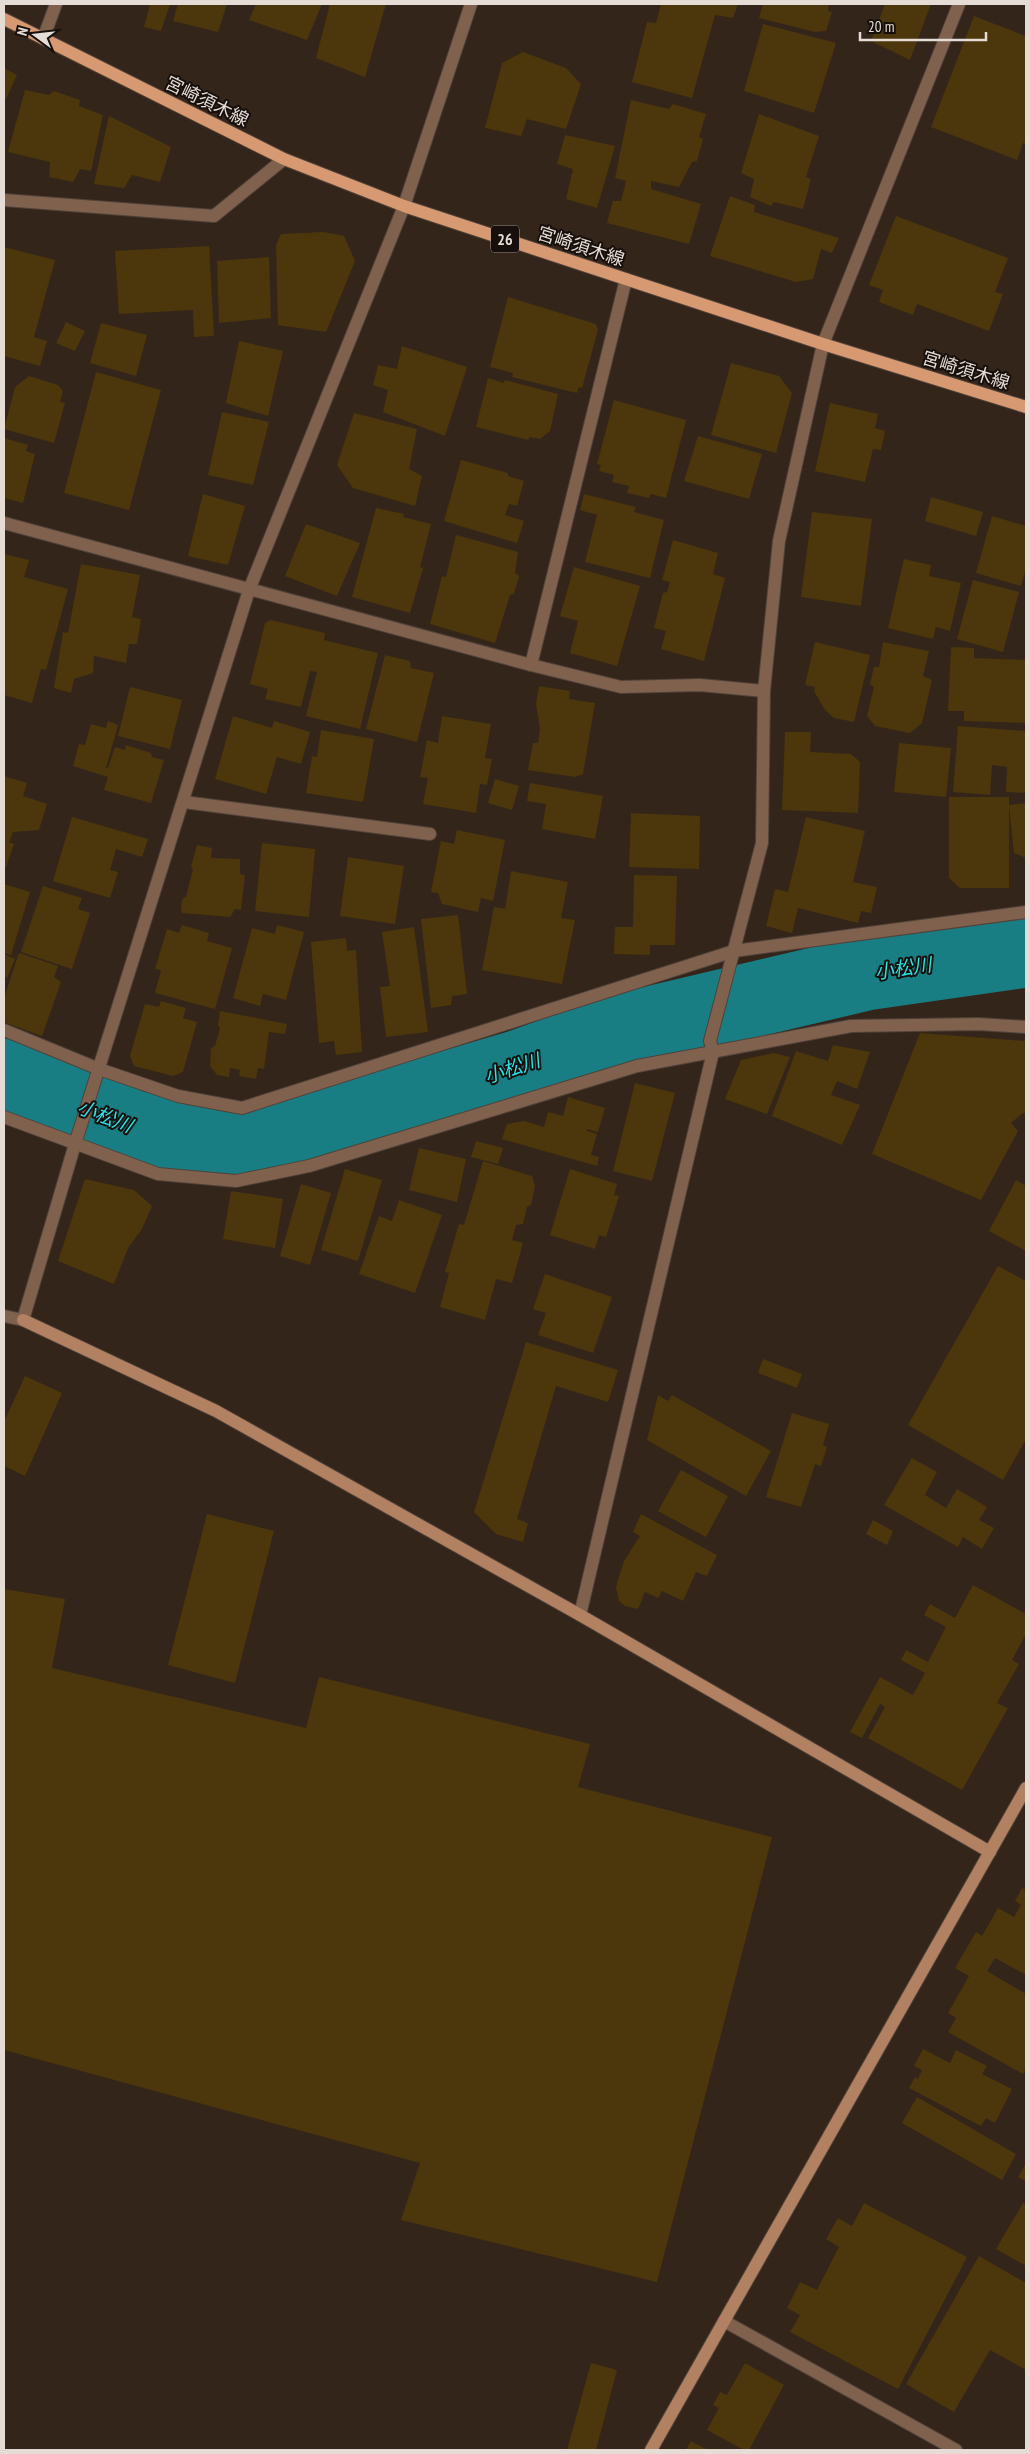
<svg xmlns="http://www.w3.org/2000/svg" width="1030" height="2454" font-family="'PT Sans Narrow','Noto Sans JP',sans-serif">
	<rect width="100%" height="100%" fill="#34251b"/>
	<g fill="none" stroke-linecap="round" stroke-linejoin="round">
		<path stroke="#187e83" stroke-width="75" d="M4 1076 134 1128 200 1142 254 1139 334 1122 517 1068 620 1031 866 973 1026 950"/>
	</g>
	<g fill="#4c360b">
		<path d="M150 4H170L161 31 144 27Z"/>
		<path d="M178 4H227L218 32 173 21Z"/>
		<path d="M256 4H322L307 40 249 20Z"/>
		<path d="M330 4H386L365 77 316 58Z"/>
		<path d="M661 4H738L733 18 715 15 692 98 632 82 647 22 656 23Z"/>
		<path d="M763 4H829L828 11 832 12 826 31 815 32 759 18Z"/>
		<path d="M885 4H931L910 60 871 41Z"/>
		<path d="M974 16 1026 36V144L1023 143 1017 160 931 127Z"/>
		<path d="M763 24 836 43 814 113 744 91Z"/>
		<path d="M523 52 566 68 581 84 566 129 527 119 521 136 485 128 502 63Z"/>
		<path d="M4 68 17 75 4 103Z"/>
		<path d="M25 90 49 95 54 91 80 100 79 106 103 115 91 171 80 169 73 182 49 177 50 162 8 152Z"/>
		<path d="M631 100 669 109 673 104 706 114 699 137 703 139 697 161 692 162 679 187 651 181V189L701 204 689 244 607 223 613 201H621L626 181 615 178Z"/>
		<path d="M759 114 819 136 806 177 811 179 803 209 774 202 771 206 750 197 754 179 741 173Z"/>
		<path d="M109 116 171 147 160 182 132 175 124 188 94 184Z"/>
		<path d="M565 135 615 146 597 208 566 199 573 169 557 164Z"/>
		<path d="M730 196 755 205 754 212 839 238 832 253 821 249 813 279 796 282 710 256Z"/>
		<path d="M896 216 1008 258 995 292 1003 294 989 331 917 304 913 315 879 302 883 290 869 285Z"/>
		<path d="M324 232 344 236 355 261 326 332 278 325 276 245 281 234Z"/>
		<path d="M209 246 214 336 194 337 193 310 119 314 115 251Z"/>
		<path d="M4 247 55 260 34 337 47 341 40 366 4 356Z"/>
		<path d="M269 257 271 318 219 323 217 261Z"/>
		<path d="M508 297 596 324 598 330 582 388 579 387 577 393 512 377 513 373 490 367Z"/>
		<path d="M66 322 85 331 75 351 56 343Z"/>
		<path d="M101 323 147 335 136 376 90 363Z"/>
		<path d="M239 341 283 351 268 416 226 403Z"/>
		<path d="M402 346 467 367 445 436 383 412 388 390 373 385 378 365 397 369Z"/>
		<path d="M731 363 779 376 792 393 776 453 711 435Z"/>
		<path d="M96 372 161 390 129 510 64 493Z"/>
		<path d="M29 376 58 385 63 391 60 402 65 403 54 443 4 429 15 387Z"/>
		<path d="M488 378 504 383 505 380 558 394 550 431 540 439 530 437 528 440 476 427Z"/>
		<path d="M614 400 686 420 666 498 651 494 649 498 627 493 629 486 612 482 614 475 599 471 601 465 597 464Z"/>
		<path d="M830 403 878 414 875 428 885 431 881 450 873 449 865 482 815 471Z"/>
		<path d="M222 412 269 422 253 485 208 475Z"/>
		<path d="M354 413 417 429 409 469 422 476 415 506 353 488 337 465Z"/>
		<path d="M698 436 762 454 749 499 684 481Z"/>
		<path d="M4 438 28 445 26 451 35 454 23 503 4 498Z"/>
		<path d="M461 460 508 473V476L524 481 517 506 509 504 505 515 524 521 517 543 444 521Z"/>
		<path d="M203 494 245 506 228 565 188 556Z"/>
		<path d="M584 494 636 507 634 512 664 520 650 578 585 562 597 515 580 510Z"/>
		<path d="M931 497 983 512 976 536 925 521Z"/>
		<path d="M376 508 404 514 403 517 431 524 420 567 423 568 410 613 352 597Z"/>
		<path d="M812 512 872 519 861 606 801 597Z"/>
		<path d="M992 516 1026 526V568L1021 586 976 573Z"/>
		<path d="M306 524 360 543 337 596 285 576Z"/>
		<path d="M456 535 518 552 515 573 519 576 514 594 510 595 495 643 430 624 442 576 446 577Z"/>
		<path d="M673 540 718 553 713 574 725 578 704 661 661 649 666 631 654 628 663 593 667 592 670 582 662 580Z"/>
		<path d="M4 554 29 560 24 577 68 589 46 670 41 669 32 703 4 695Z"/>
		<path d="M904 559 931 565 929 576 961 583 950 631 936 627 933 639 888 628Z"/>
		<path d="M81 564 140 575 132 617 141 619 137 644H129L126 663 94 656 93 673 74 679 71 693 54 688 63 632 68 633Z"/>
		<path d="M574 567 640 586 617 666 570 653 578 621 560 616Z"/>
		<path d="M973 580 1019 592 1003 652 957 639Z"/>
		<path d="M271 620 325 633 324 640 378 653 360 729 306 716 317 672 310 671 301 707 265 699 268 689 250 684 265 623Z"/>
		<path d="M815 642 870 655 854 722 834 718 825 710 814 691 815 687 805 685Z"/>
		<path d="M883 642 929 651 923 676 932 680 922 723 910 733 875 726 867 716 874 687 870 684 874 667H879Z"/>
		<path d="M951 647 974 648V658L1026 660V723L964 721V711H948Z"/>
		<path d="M385 655 410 661 411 668 434 673 417 742 366 729Z"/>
		<path d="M539 686 570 691 569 699 595 703 583 774 575 777 528 770 533 743H538L540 729 536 704Z"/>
		<path d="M130 687 182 700 170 749 118 736Z"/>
		<path d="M233 716 272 728 274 721 310 732 301 764 277 757 266 794 215 779Z"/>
		<path d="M442 716 491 724 485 758 492 759 487 785 480 784 476 813 423 804 428 778 420 777 427 740 438 743Z"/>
		<path d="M108 721 118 725 106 768H108L115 747 125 750 126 745 151 753 152 757 164 760 151 803 104 790 108 777 73 766 79 744 85 745 91 724 106 728Z"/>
		<path d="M958 726 1026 731V793L1006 792 1007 767 992 765 990 795 953 792Z"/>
		<path d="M321 730 374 739 363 802 306 793 312 756 317 757Z"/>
		<path d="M785 732H811L810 752 851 754 860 762 858 813 782 810Z"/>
		<path d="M899 743 951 748 946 797 894 792Z"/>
		<path d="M4 776 27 783 23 796 47 804 39 830 13 832 9 842 14 844 6 867H4Z"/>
		<path d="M495 779 519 786 512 810 488 803Z"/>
		<path d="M530 783 603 796 595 839 542 829 546 804 527 801Z"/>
		<path d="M949 797H1009V888H960L949 878Z"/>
		<path d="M1026 803V858L1014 853 1009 805Z"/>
		<path d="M631 813 700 816 699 869 629 867Z"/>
		<path d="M72 817 148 839 142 857 116 849 110 870 118 872 110 898 53 881Z"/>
		<path d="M806 817 865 831 853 882 877 887 871 913 861 911 858 923 798 908 792 933 766 926 775 889 788 892Z"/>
		<path d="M457 830 505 840 493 901 481 898 478 912 442 904 438 893 431 892 441 841 454 844Z"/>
		<path d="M262 843 315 849 309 917 255 911Z"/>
		<path d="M197 845 212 848 211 858 240 859V874L245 875 241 910 235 909 230 917 182 913 181 906 183 898 186 897 193 869 191 867Z"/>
		<path d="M348 857 404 866 395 924 340 916Z"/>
		<path d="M511 871 568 882 561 918 575 920 562 984 482 970 494 907 505 909Z"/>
		<path d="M634 875 677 876 675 945H650V955L614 954 615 927H633Z"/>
		<path d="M4 884 30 892 11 955 4 953Z"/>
		<path d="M43 886 82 898 78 909 90 913 72 969 21 952Z"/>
		<path d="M458 915 467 994 452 996 451 1005 431 1008 421 919Z"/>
		<path d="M182 925 209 933 207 941 232 948 215 1009 155 993 161 970 155 969 167 929 179 933Z"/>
		<path d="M277 925 304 932 286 1000 263 994 260 1006 233 998 252 928 275 934Z"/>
		<path d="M414 927 428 1032 386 1037 380 987 390 986 382 932Z"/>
		<path d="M346 938 347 951 356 950 362 1052 336 1055 334 1041 319 1043 311 942Z"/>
		<path d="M19 953 58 966 54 977 61 982 42 1036 4 1022V998Z"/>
		<path d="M4 954 15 959 7 978 4 976Z"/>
		<path d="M161 1001 186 1008 183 1018 197 1022 183 1072 173 1076 134 1066 130 1056 145 1004 159 1007Z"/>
		<path d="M220 1011 287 1024 285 1034 269 1032 264 1069 258 1068 256 1079 239 1076 240 1070 230 1068 229 1077 217 1075 210 1066 211 1048 215 1046 220 1028 218 1025Z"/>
		<path d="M920 1033 1026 1041V1113H1023L1011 1123 1018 1131 981 1200 872 1154Z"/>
		<path d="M833 1045 870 1052 857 1089 837 1081 831 1095 860 1105 842 1145 772 1116 796 1051 828 1061Z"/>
		<path d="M774 1053 790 1057 767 1114 725 1099 741 1060Z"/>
		<path d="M635 1083 675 1093 652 1181 613 1171Z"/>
		<path d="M568 1097 605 1108 598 1132 587 1129V1131L597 1134 591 1155 599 1157 597 1166 502 1139 507 1124 524 1121 544 1127 548 1112 563 1116Z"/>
		<path d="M476 1141 503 1148 498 1164 471 1157Z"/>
		<path d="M419 1148 466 1159 457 1202 409 1190Z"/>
		<path d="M483 1161 532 1176 535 1186 531 1205 527 1207 523 1224 516 1225 512 1240 523 1243 512 1283 496 1279 485 1320 440 1307 449 1273 445 1272 459 1224 464 1225Z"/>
		<path d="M345 1169 382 1180 358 1261 321 1250Z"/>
		<path d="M570 1169 617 1184 614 1195 619 1196 606 1237 599 1235 595 1249 550 1235Z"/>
		<path d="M85 1179 134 1190 152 1206 142 1229 128 1248 114 1284 58 1261Z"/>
		<path d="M1016 1180 1026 1186V1251L989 1231Z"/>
		<path d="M301 1184 331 1193 310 1265 280 1256Z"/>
		<path d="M231 1191 283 1199 275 1248 223 1239Z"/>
		<path d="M399 1200 442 1215 415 1293 359 1274 379 1216 392 1221Z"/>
		<path d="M998 1266 1026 1281V1439L1003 1480 908 1425Z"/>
		<path d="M545 1274 612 1297 593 1353 538 1335 546 1313 533 1309Z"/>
		<path d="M526 1342 618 1370 608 1402 556 1386 517 1519 528 1523 523 1542 496 1534 474 1512Z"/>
		<path d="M763 1359 802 1374 797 1388 758 1373Z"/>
		<path d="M25 1376 62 1393 25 1476 4 1466V1422Z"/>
		<path d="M658 1395 668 1401 672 1395 771 1451 746 1496 647 1440Z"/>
		<path d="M792 1413 829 1424 823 1445 827 1447 821 1466 815 1464 801 1507 766 1497Z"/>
		<path d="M912 1458 937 1472 925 1495 946 1508 957 1489 987 1507 979 1520 994 1528 982 1549 963 1537 958 1547 884 1505Z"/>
		<path d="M681 1470 728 1496 706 1537 658 1511Z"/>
		<path d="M207 1514 274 1531 235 1683 168 1665Z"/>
		<path d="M641 1514 717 1555 707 1576 696 1572 683 1601 662 1591 658 1598 645 1592 638 1609 625 1606 619 1601 616 1587 624 1561 640 1536 633 1532Z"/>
		<path d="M873 1520 893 1531 887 1545 866 1534Z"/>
		<path d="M973 1585 1026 1614V1634L1012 1660 1019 1664 997 1703 1008 1708 962 1790 868 1738 885 1707 880 1704 862 1738 850 1732 880 1677 913 1695 925 1673 901 1660 906 1650 928 1662 946 1627 924 1615 930 1604 955 1618Z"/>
		<path d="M4 1589 65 1599 52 1668 306 1728 319 1677 590 1744 578 1787 772 1837 657 2282 401 2220 420 2163 4 2050Z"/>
		<path d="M1022 1888 1026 1890V1975L995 1958 987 1971 1026 1994V2068L1023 2074 948 2032 956 2018 948 2013 969 1976 955 1968 976 1932 982 1936 998 1908 1014 1917 1021 1905 1015 1901Z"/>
		<path d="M923 2049 950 2063 956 2050 987 2066 982 2074 1012 2089 995 2123 986 2118 981 2126 909 2088 915 2077 918 2079 922 2070 914 2066Z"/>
		<path d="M917 2097 1016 2154 1002 2180 902 2123Z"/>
		<path d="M1026 2163V2181L1018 2177Z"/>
		<path d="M864 2203 967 2257 898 2389 790 2332 800 2315 787 2308 800 2282 817 2290 839 2247 826 2239 838 2218 852 2226Z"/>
		<path d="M1023 2203 1026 2205V2266L996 2249Z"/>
		<path d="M979 2256 1026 2283V2370L990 2350 954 2412 906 2384Z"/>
		<path d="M591 2363 617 2370 596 2450H567Z"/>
		<path d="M745 2363 784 2385 749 2450H744L707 2430 719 2408 713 2405 720 2392 727 2395Z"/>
		<path d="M691 2441 708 2450H686Z"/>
	</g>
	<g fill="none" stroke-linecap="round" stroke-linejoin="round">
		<g stroke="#504239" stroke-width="14">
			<g id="street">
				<path d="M43 39 56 4"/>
				<path d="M4 200 214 216 284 159"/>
				<path d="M4 523 531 665 621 687 700 685 764 691"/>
				<path d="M531 665 626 279"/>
				<path d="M184 802 430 834"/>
				<path d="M4 1030 99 1069 178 1096 242 1108 734 951 1026 912"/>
				<path d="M4 1117 158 1174 236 1181 309 1166 637 1066 851 1026 978 1024 1026 1027"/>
				<path d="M4 1316 23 1320 75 1144 249 590 404 206 471 4"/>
				<path d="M580 1615 713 1052 710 1041 762 843 764 691 779 541 823 344 959 4"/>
				<path d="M724 2321 956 2450"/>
			</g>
		</g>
		<g stroke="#504239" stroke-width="14">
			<g id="secondary">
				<path d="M23 1320 216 1411 580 1615 990 1852"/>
				<path d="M651 2450 1026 1788"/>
			</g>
		</g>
		<g stroke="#504239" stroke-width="14">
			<path id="primary" d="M4 19 284 159 404 206 823 344 1026 407"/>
		</g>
		<use href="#street" stroke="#7f614e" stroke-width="12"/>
		<use href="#secondary" stroke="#b18162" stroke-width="12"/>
		<use href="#primary" stroke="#d79971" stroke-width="12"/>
	</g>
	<g text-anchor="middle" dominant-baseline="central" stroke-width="4" stroke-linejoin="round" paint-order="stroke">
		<rect fill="#160f0b" stroke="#a89e99" stroke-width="1" x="491" y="225.5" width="28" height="27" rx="4"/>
		<g font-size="16" font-weight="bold" fill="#e6dcd6">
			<text x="505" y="239">26</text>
		</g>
		<g font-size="18" fill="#e6dcd6" stroke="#160f0b">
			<text transform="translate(207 101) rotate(26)">宮崎須木線</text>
			<text transform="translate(581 246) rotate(18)">宮崎須木線</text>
			<text transform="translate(966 370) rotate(17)">宮崎須木線</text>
		</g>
		<g font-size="19" font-style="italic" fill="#25e5ee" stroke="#160f0b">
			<text transform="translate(903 968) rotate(-8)">小松川</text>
			<text transform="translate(512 1068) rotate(-18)">小松川</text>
			<text transform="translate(105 1116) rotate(21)">小松川</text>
		</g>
	</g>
	<rect width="1030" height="2454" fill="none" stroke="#e6dcd6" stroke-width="10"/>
	<g transform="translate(35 35) rotate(285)" stroke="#160f0b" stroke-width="4" paint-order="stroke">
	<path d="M0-4L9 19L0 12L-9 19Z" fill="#e6dcd6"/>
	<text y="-8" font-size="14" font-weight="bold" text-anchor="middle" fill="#e6dcd6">N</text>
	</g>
	<path d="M860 32v8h126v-8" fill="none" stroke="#e6dcd6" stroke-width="2.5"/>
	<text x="868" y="32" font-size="15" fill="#e6dcd6" stroke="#160f0b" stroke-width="4" paint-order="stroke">20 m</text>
</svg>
